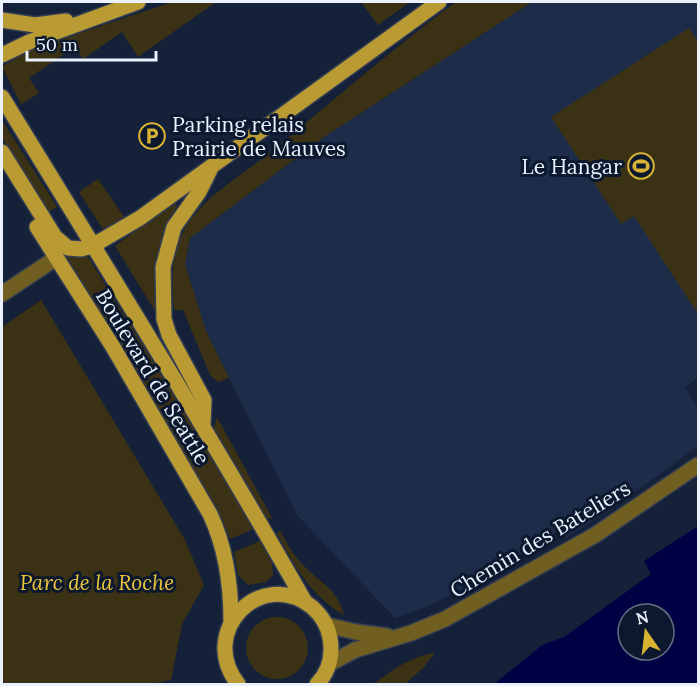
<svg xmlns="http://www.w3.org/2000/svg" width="700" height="686" font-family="Lora,serif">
	<rect width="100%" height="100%" fill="#152138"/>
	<path fill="#1d2d49" d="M532 2H698V377L685 388 698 408V446L617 505 566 538 561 529 480 581 423 608 395 618 297 515 206 331 185 264 190 238 324 137Z"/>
	<g fill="#3b3215">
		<path d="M172 2H216L138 57 122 32 83 59 74 47 29 78 39 93 21 104 2 67 27 51Z"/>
		<path d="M361 2H410L378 25Z"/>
		<path d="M456 2H532L324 137 190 238 185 264 206 331 229 378 218 382 210 375 183 310H174C171 284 171 253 184 230 202 198 237 179 264 157 329 105 390 50 456 2Z"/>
		<path d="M689 28 698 42V314L634 216 621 224 551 117Z"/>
		<path d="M2 120 57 207 48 212 2 138Z"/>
		<path d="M98 179 125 218 104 231 79 192Z"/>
		<path d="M173 202 177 206 167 224 155 264V311L115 246Z"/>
		<path d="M62 255 88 257 221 471 254 529 230 539 217 508Z"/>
		<path d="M41 300 185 540 204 585 182 624 171 680 149 684H2V327Z"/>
		<path d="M217 417 272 518 266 519 217 436 214 428Z"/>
		<path d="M280 531C288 544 294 557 305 567 323 585 337 589 344 615 311 596 294 566 277 533Z"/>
		<path d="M260 541 272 563 273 575 266 582 248 585 238 575 234 552Z"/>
		<circle cx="277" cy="648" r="31"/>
		<path d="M435 653 423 668 405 684H373C395 670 407 657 435 653Z"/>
	</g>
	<path fill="#000145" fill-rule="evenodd" d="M698 526V684H494L542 645 564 637 651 574 644 561ZM628 614H664V650H628Z"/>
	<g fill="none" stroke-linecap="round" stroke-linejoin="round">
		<g stroke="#333e54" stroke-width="18">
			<g id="minor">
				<path d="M2 294 56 258"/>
				<path d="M326 625 356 632 387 636"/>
				<path d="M329 664 355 650 411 633 445 619 595 535 698 465"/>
			</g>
		</g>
		<g stroke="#333e54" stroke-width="18">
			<g id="primary">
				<path d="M2 20 35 25 66 21"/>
				<path d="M2 55 29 42 138 2"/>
				<path d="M2 97C105 265 208 431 305 602"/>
				<path d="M2 152 55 237 68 248 81 249 92 246 140 218 439 2"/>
				<path d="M37 227 113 347 210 514C226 548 231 584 231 621"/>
				<path d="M203 424 204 400 169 335 164 319 163 267 174 227 199 192 210 170"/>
				<path d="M238 684C197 632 261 566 312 607 321 615 328 626 330 638 333 655 329 672 317 684"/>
			</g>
		</g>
		<use href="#minor" stroke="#715e21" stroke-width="15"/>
		<use href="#primary" stroke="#ba9b33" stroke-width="15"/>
	</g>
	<defs>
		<g id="parking-ring" transform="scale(1.35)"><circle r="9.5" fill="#0c182d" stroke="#d9b434" stroke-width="1.5"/><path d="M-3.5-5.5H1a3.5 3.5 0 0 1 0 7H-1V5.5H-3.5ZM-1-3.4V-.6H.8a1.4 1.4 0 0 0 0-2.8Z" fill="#d9b434"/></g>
		<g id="stadium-ring" transform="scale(1.35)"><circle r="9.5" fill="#0c182d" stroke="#d9b434" stroke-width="1.5"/><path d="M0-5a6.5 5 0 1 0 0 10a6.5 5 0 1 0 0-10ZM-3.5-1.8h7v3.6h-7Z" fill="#d9b434"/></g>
	</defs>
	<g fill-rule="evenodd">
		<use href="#parking-ring" x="152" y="136"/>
		<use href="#stadium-ring" x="641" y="166"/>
	</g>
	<g text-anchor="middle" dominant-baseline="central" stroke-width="6" stroke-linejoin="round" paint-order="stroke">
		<g font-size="21" fill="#ebf2fe" stroke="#0c182d" text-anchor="start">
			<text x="172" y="124">Parking relais<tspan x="172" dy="24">Prairie de Mauves</tspan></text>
			<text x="622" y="166" text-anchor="end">Le Hangar</text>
		</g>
		<g font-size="21" fill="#ebf2fe" stroke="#0c182d">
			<text transform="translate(153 377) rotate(59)">Boulevard de Seattle</text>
			<text transform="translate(540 539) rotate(-31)">Chemin des Bateliers</text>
		</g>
		<g font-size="21" font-style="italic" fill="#edc53c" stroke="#0c182d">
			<text x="97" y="582">Parc de la Roche</text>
		</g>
	</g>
	<rect width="700" height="686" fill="none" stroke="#ebf2fe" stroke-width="6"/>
	<g transform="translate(646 632) rotate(346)"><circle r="28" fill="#0c182d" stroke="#656f81" stroke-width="1.5"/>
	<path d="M0-4.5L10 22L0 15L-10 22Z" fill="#d9b434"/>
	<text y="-9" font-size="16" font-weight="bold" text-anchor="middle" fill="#ebf2fe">N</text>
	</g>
	<path d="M27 51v9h129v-9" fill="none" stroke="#ebf2fe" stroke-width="3"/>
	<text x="36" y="51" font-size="18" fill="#ebf2fe" stroke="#0c182d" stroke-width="4.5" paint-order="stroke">50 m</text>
</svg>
